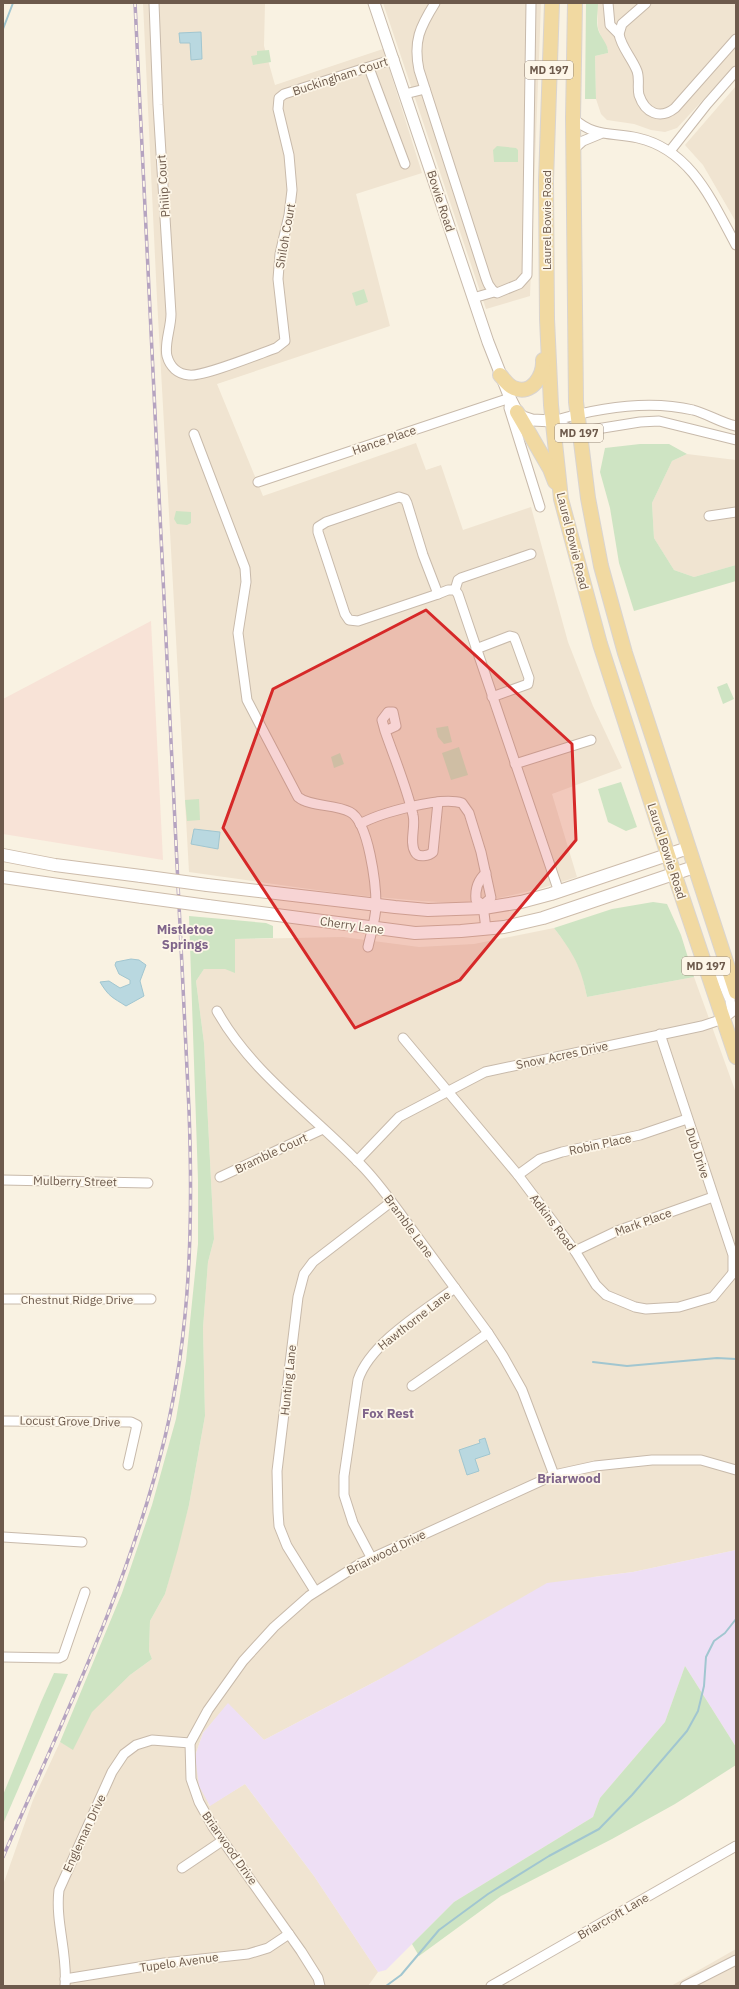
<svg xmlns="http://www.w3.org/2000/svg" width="739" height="1989" font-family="'IBM Plex Sans',sans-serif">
	<rect width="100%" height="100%" fill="#f9f2e2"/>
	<g fill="#f0e4d1">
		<path d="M143 3H265L264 46 275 85 383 49 422 173 356 194 390 326 217 384 263 496 416 443 426 470 441 465 463 530 531 507 568 642 593 706 622 768 552 794 577 877 539 889 499 898 458 903 421 901 345 894 189 872 157 299Z"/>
		<path d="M383 3H541L530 296 486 309Z"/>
		<path d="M597 3H736V64L677 128 665 132 651 130 634 124 607 120 601 114 596 99 595 56 608 53V49L603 42 598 28Z"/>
		<path d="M736 86V222L703 165 685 145Z"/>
		<path d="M687 454 736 460V565L694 577 674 570 654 538 652 503 672 461Z"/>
		<path d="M554 928 572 952 582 974 587 997 694 977 736 1093V1550L633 1572 593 1577 380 1679 264 1740 228 1704 203 1733 195 1756 209 1806 245 1784 314 1876 378 1972 368 1986H3V1885L33 1800 60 1742 73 1749 91 1712 130 1675 152 1659 149 1651 150 1621 165 1594 189 1505 205 1416 203 1328 208 1262 214 1239 204 1043 196 981 204 969H225L235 939 343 937 419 947 474 944Z"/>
		<path d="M736 1949V1986H671Z"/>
	</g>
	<path fill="#f8e3d7" d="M151 621 163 860 3 834V699Z"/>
	<path fill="#eedff5" d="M736 1550V1747L685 1666 665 1722 600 1798 593 1817 454 1902 386 1970 378 1972 314 1876 245 1784 210 1806 199 1786 195 1756 203 1733 228 1703 264 1740 380 1679 547 1583 633 1572Z"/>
	<g fill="#cee4c3">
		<path d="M586 3H598C598 11 596 21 598 29 600 37 609 45 608 53L595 56 596 99H585Z"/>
		<path d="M269 50 271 62 253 65 251 56 257 55V51Z"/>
		<path d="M497 146 516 148 518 150V162H494L493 150Z"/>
		<path d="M364 289 368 302 356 306 352 293Z"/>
		<path d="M640 444H669L687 454 672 461 652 503 654 538 674 570 694 577 736 565V581L634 611 619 563 610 508 600 472 605 448Z"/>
		<path d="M176 511 191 512V523L187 525 177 524 174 519Z"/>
		<path d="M727 683 734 699 723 704 717 687Z"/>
		<path d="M448 726 452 742 444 744 438 737 436 728Z"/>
		<path d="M459 747 468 775 451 780 442 753Z"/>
		<path d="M340 753 344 764 334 768 331 757Z"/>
		<path d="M621 782 637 827 626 831 608 822 598 789Z"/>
		<path d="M199 799 200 820 187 821 185 800Z"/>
		<path d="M653 902 667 904 681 935 694 977 587 997C581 966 573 953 554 928L612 909Z"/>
		<path d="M189 916 266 923 273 926V938L235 939V973L225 969H204L196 981 204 1043 214 1239 208 1262 203 1328 205 1416 189 1505 178 1549 165 1594 150 1621 149 1651 152 1659 130 1675 92 1712 73 1750 60 1742 122 1593 152 1505 176 1419 186 1361 198 1244V1180Z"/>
		<path d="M685 1666 736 1747V1765L675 1804 612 1839 501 1896 419 1956 412 1944 454 1902 593 1817 600 1798 665 1722Z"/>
		<path d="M54 1673 68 1674 3 1824V1795L41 1702Z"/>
	</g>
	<g fill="#b9d8e0" stroke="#a1c6d0">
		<path d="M201 32 202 59 191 60 190 43H180L179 33Z"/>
		<path d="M194 829 220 832 218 849 191 844Z"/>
		<path d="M131 959 139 960 146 965 140 981 144 996 126 1006C112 997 109 997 100 982L109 981 120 988 130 984V980L119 974 115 965 116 962Z"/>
		<path d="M485 1438 490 1454 475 1459 479 1471 467 1475 459 1450 480 1443 479 1440Z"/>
	</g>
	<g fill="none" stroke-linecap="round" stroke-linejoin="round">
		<g stroke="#a1c6d0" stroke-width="2">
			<path d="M3 29 13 3"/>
			<path d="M593 1362 627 1366 717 1358 736 1359"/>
			<path d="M386 1986 401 1975 439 1930 488 1894 549 1856 599 1829 632 1795 687 1731 698 1711 704 1686 706 1657 714 1641 725 1633 736 1619"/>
		</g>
		<g stroke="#c8baab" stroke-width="11">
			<g id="minor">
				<path d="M154 3 158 105 171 314C171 328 164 344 167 356 170 367 178 374 189 375 203 377 259 354 276 348L285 341 278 279 280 254 289 215 292 190 289 155 278 109 279 98 284 94 394 59"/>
				<path d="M435 3C420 27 413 41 419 70L483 269C486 278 488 289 497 293L519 284 527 275 531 3"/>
				<path d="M608 3 610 25 619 34"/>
				<path d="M646 3 622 24 619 34C621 47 632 58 637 71 640 79 637 87 639 95 645 113 660 120 675 108L736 39"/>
				<path d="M369 68 405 164"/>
				<path d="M405 94 425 89"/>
				<path d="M573 118C595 138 611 132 638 138 691 150 712 201 736 245"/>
				<path d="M573 150 583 141 600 134"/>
				<path d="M670 151 707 104 736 71"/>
				<path d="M473 298 494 292"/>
				<path d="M553 421 578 432 640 422 659 421 736 440"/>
				<path d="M553 421C597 408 647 399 693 410 708 414 721 423 736 426"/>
				<path d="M194 434 245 568 246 582 238 633 247 700 298 797C310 807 335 804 350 812 369 822 376 885 376 905 376 918 371 933 368 947"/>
				<path d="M258 482 510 398 509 408 540 507"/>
				<path d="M399 497 405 499 407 503 423 555 438 594 358 621 349 620 345 614 318 532V527L326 522Z"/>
				<path d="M709 516 736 512"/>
				<path d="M455 590 458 580 461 578 531 554"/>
				<path d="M438 594 448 590H455L458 594 559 892"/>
				<path d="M476 649 510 636 514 637 516 642 529 678 528 684 492 697"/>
				<path d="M385 731 396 726 393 712H388L382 720 385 731C394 757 407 788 413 815 416 826 409 842 415 852 418 858 429 856 433 852L438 802"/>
				<path d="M515 764 591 740"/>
				<path d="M360 824C380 813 440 796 462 803L469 813 481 852 491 898 483 905"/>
				<path d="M483 905 476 900C475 890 478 880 486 873"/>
				<path d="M483 905 486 929"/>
				<path d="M217 1011C252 1074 315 1116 364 1168 383 1188 399 1212 416 1235 440 1268 464 1300 488 1333L503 1356 522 1390 554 1475"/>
				<path d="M660 1034 733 1255V1273"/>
				<path d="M403 1038 518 1175 575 1251 596 1285 606 1295 635 1307 646 1309 679 1307 713 1297 733 1273 736 1272"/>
				<path d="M357 1161 399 1117 485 1072 702 1026 723 1019 732 1012 730 1000 720 976 722 957"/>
				<path d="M518 1175 540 1159 562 1152 640 1135 687 1119"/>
				<path d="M220 1177 323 1129"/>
				<path d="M3 1180 148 1183"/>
				<path d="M575 1251 617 1231 713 1197"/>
				<path d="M3 1299H151"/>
				<path d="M412 1386 488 1333"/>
				<path d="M3 1421 131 1422 137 1425 128 1465"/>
				<path d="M3 1537 82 1542"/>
				<path d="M371 1557 353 1523 344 1495V1476L358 1380C370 1343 424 1311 455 1288"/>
				<path d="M315 1591 287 1546 279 1526 278 1512 277 1471 298 1297 304 1274 313 1262 391 1202"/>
				<path d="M3 1657 59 1658 63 1656 85 1592"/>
				<path d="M182 1868 222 1841"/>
				<path d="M65 1979 164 1963 248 1954 268 1948 289 1934"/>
				<path d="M65 1986C68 1954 55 1922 59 1890L112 1772 124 1754 136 1745 152 1740 190 1743"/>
				<path d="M320 1986 318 1978 301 1951 213 1827 199 1802 191 1779 190 1743 208 1710 243 1661 274 1627 309 1596 361 1563 554 1475 595 1466 652 1460H701L736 1470"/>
				<path d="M491 1986 736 1846"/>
				<path d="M685 1986 736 1960"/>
			</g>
		</g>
		<g stroke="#c8baab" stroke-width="13">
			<path id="tertiary" d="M374 3 488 342 510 398 517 412 523 417 532 420 553 421"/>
		</g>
		<g stroke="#cdbcab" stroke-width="14">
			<g id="secondary">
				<path d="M3 855 55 865 141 876"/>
				<path d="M3 877 142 897"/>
				<path d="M207 885 395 907 428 910 484 908 521 902 551 894 688 848"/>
				<path d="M208 906 415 933 461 931 504 927 543 918 694 867"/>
			</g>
		</g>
		<g stroke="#d9d4d0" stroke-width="16">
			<g id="primary">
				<path d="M552 3 546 181 547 319 551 405 561 499 600 644 668 855 736 1057"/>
				<path d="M575 3 573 118 576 402 588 498 601 566 625 653 736 992"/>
				<path d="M500 375C504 379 508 386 514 388 532 396 544 375 543 360"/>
				<path d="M517 412 550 469 555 482"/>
			</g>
		</g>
		<use href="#minor" stroke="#fff" stroke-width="9"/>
		<use href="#tertiary" stroke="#fff" stroke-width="11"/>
		<use href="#secondary" stroke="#fff" stroke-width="12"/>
		<use href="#primary" stroke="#f1d9a1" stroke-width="14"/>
		<g stroke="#b5a3c0" stroke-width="3.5">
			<path id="rail" d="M3 1857C63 1719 130 1583 165 1437 191 1329 193 1219 189 1110L135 3"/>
		</g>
		<use href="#rail" stroke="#fdf6e8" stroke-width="2" stroke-dasharray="6" stroke-linecap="butt"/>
		<g stroke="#cdbcab" stroke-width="14" stroke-linecap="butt">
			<g id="secondary-bridge">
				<path d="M141 876 207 885"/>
				<path d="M142 897 208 906"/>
			</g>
		</g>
		<use href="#secondary-bridge" stroke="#fff" stroke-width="12"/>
	</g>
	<path fill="#d62828" fill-opacity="0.2" stroke="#d62828" stroke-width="3" stroke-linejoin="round" d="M426 610 572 744 576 840 460 980 355 1028 223 828 273 689Z"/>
	<g text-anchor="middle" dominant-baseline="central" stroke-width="3.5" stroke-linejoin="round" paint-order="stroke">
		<g fill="#fdf6e8" stroke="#98897b" stroke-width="1">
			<rect x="525" y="61" width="48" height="18" rx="3"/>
			<rect x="555" y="424" width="48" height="18" rx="3"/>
			<rect x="682" y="957" width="48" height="18" rx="3"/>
		</g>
		<g font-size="11" font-weight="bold" fill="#6d5a4c">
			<text x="549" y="70">MD 197</text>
			<text x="579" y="433">MD 197</text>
			<text x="706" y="966">MD 197</text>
		</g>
		<g font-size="12" fill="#6d5a4c" stroke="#fdf6e8">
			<text transform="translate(340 76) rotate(-18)">Buckingham Court</text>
			<text transform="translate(163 186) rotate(-94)">Philip Court</text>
			<text transform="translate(441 201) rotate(72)">Bowie Road</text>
			<text transform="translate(546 220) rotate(-90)">Laurel Bowie Road</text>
			<text transform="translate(285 236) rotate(-80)">Shiloh Court</text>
			<text transform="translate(384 440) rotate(-19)">Hance Place</text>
			<text transform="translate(573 541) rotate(76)">Laurel Bowie Road</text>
			<text transform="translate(667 851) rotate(72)">Laurel Bowie Road</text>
			<text transform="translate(352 925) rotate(8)">Cherry Lane</text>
			<text transform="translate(562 1055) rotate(-12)">Snow Acres Drive</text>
			<text transform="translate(600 1144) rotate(-12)">Robin Place</text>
			<text transform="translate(271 1153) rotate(-25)">Bramble Court</text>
			<text transform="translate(698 1153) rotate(72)">Dub Drive</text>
			<text transform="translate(75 1181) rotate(1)">Mulberry Street</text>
			<text transform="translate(553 1222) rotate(53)">Adkins Road</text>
			<text transform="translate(643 1222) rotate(-20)">Mark Place</text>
			<text transform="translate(409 1226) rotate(54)">Bramble Lane</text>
			<text x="77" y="1299">Chestnut Ridge Drive</text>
			<text transform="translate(414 1320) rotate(-38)">Hawthorne Lane</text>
			<text transform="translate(288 1380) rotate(-84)">Hunting Lane</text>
			<text transform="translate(70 1421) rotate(1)">Locust Grove Drive</text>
			<text transform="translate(386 1552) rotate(-26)">Briarwood Drive</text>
			<text transform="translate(84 1833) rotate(-65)">Engleman Drive</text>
			<text transform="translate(230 1848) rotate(55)">Briarwood Drive</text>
			<text transform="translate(613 1916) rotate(-30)">Briarcroft Lane</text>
			<text transform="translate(179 1962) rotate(-8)">Tupelo Avenue</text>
		</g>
		<g font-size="13" font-weight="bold" fill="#7f648a" stroke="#fdf6e8">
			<text x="185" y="929">Mistletoe<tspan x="185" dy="15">Springs</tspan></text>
			<text x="388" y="1413">Fox Rest</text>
			<text x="569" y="1478">Briarwood</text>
		</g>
	</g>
	<rect width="739" height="1989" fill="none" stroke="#6d5a4c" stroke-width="8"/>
</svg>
